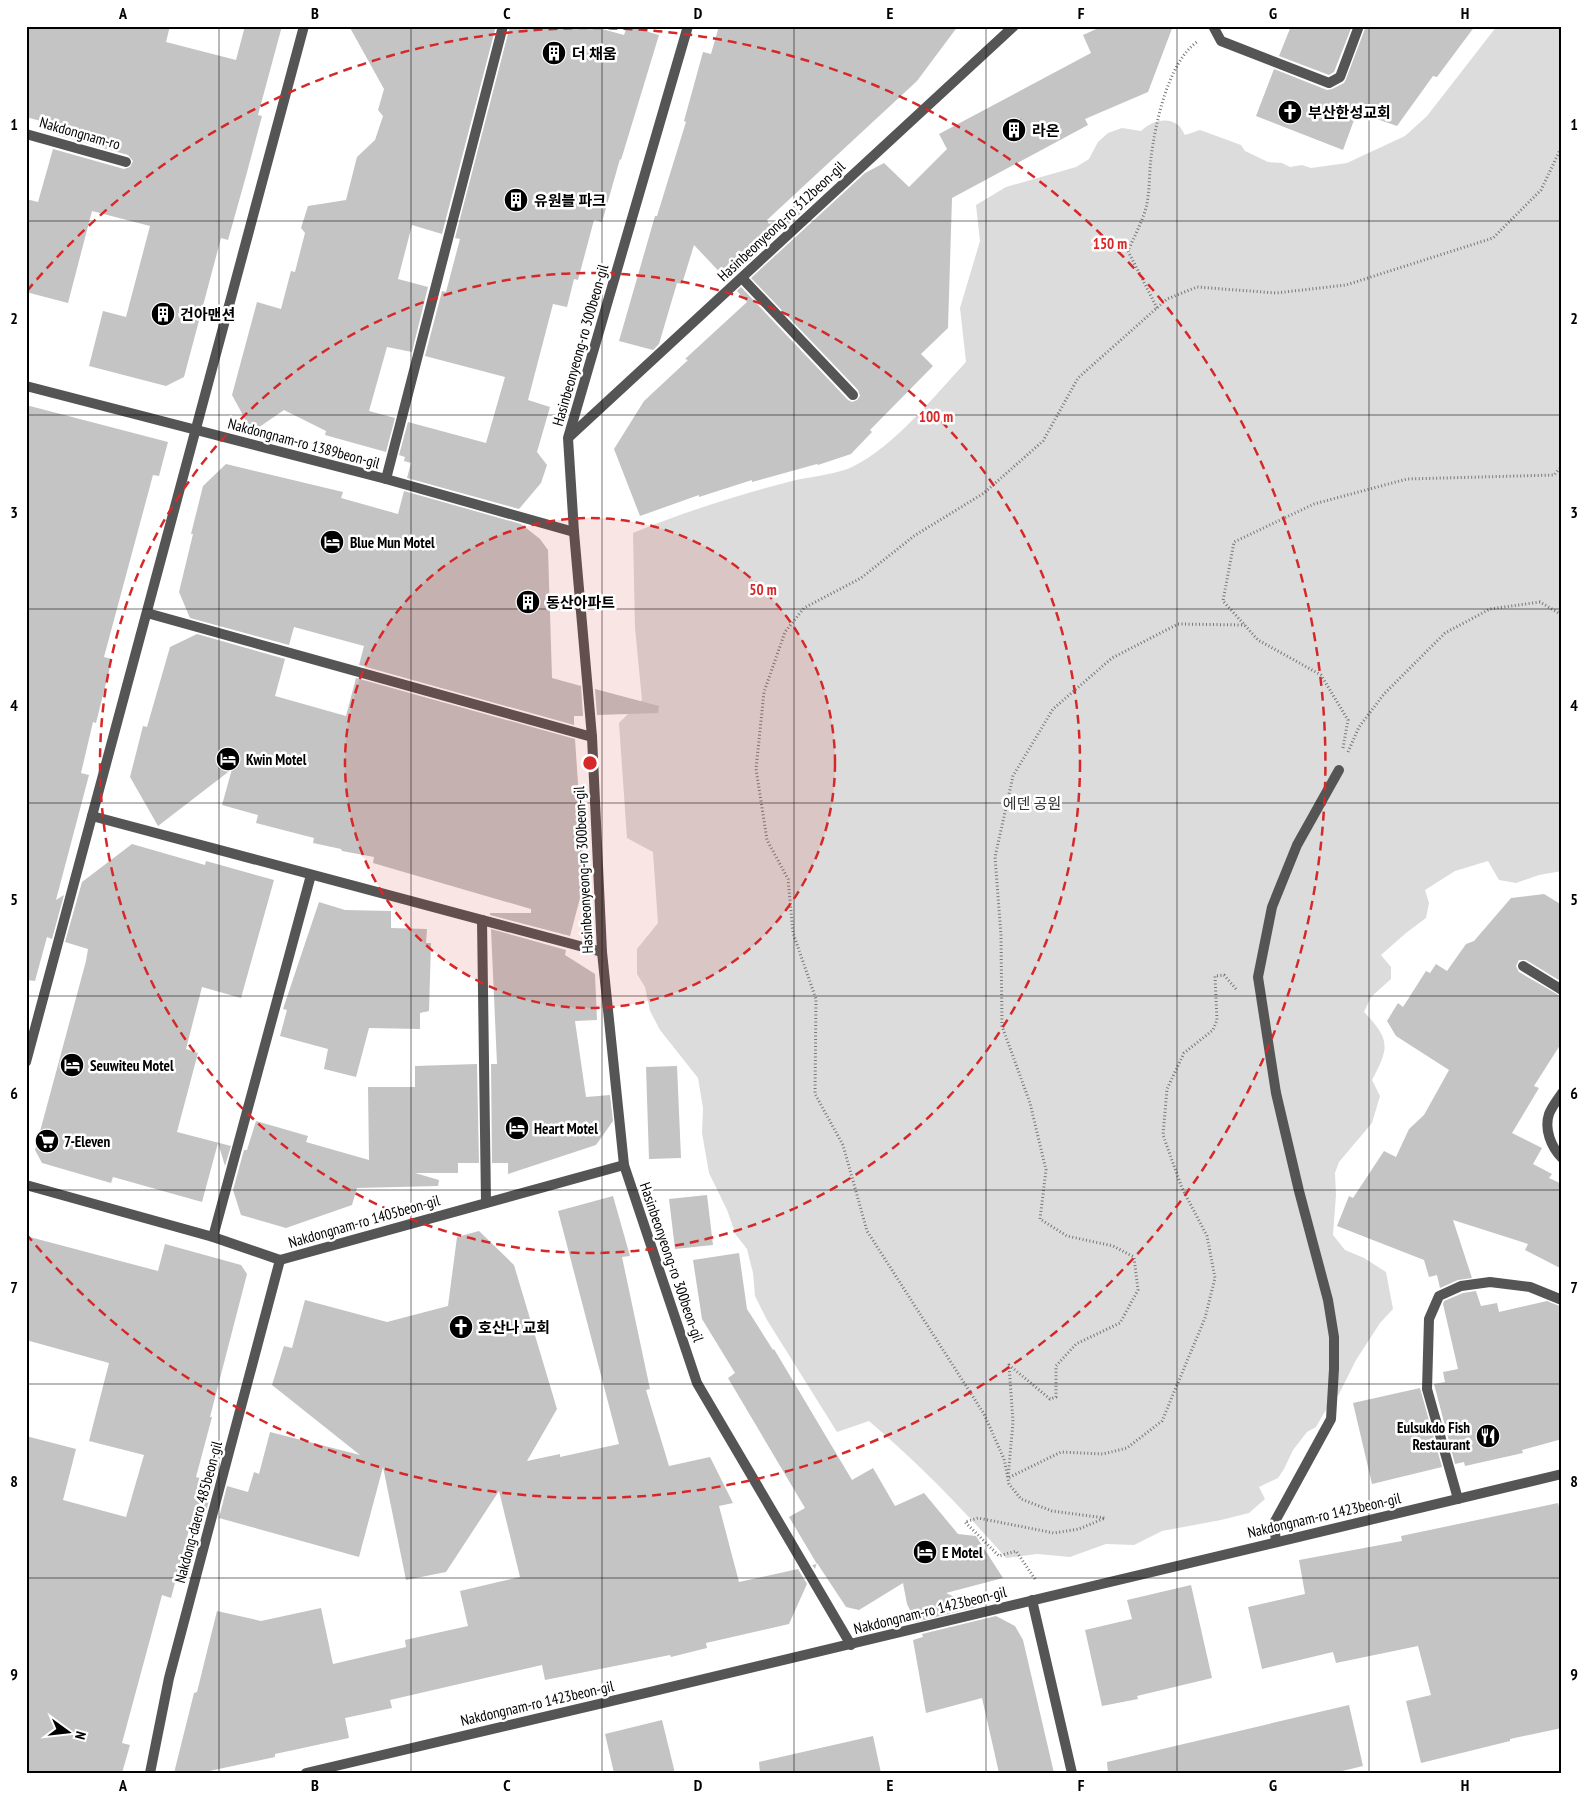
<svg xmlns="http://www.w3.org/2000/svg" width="1588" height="1799" font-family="'PT Sans Narrow','Noto Sans KR',sans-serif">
	<rect width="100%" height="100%" fill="#fff"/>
	<path fill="#dcdcdc" d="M1497 26H1562V871L1539 875 1516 883 1499 880 1488 861 1455 871 1425 890 1429 903 1426 918 1406 933 1381 955 1391 967V979L1371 997 1364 1012C1391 1040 1389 1048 1372 1080L1380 1096 1372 1123 1339 1162 1335 1173 1336 1195 1333 1235 1345 1250 1364 1258 1386 1272 1393 1309 1380 1323 1356 1360 1339 1394 1324 1413 1316 1427 1307 1432 1293 1450 1284 1469 1278 1478 1259 1487 1265 1499 1249 1513 1221 1520 1162 1531 1134 1545 1106 1544 1070 1557 1037 1554 1006 1558C963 1509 918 1463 869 1421L837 1432 767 1320 755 1296 753 1273 747 1249 736 1235 727 1210 709 1173 702 1133 703 1108 698 1078 660 1030 650 1011 645 987 637 974V949L658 923 653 852 627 838 619 723 642 700 635 628 633 533C684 512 738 495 792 481 808 477 838 474 852 467 895 446 933 397 966 362L960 308 980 241 976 205 1006 187 1076 167 1089 159 1098 142 1108 133 1122 128 1141 131C1151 122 1166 116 1178 125 1181 127 1183 132 1185 135L1200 130 1241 145 1245 151 1268 162 1282 163 1290 167 1302 165 1311 168 1347 163 1405 136 1427 116Z"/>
	<g fill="#c4c4c4">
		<path d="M26 26H170L166 42 236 60 245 26H282L258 115 262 116 246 176 228 240 221 238 184 377 166 386 89 366 103 311 126 317 150 226 92 211 68 303 26 292V199L38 202 53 149 124 169 130 167 133 161 128 155 57 135 59 126 26 117Z"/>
		<path d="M349 26H496L442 234 412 225 398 279 428 287 412 352 387 347 369 411 395 418 386 452 325 435 326 431 284 410 252 432 232 395 257 302 281 309 291 271 295 272 305 233 301 228 308 206 346 200 357 157 375 140 383 116 378 110 384 89Z"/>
		<path d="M510 26H591L624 35 627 26H628L659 35 621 160 620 159 602 222 594 220 578 280 574 279 567 307 553 304 528 400 550 407 537 452 547 465 541 483 519 509 407 478 411 463 404 461 405 457 399 455 408 422 486 443 505 377 425 356 442 291 446 292 460 239 455 238Z"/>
		<path d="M719 26H958L917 81 767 220 769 224 817 198 728 281 694 245 682 284 677 283 659 344 653 350 619 341 655 216H657L686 122 684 121 703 52 711 54Z"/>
		<path d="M1103 26H1173L1148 92 1085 119 1088 125 952 198 948 328 921 354 933 366 870 430 872 432 851 454 818 465 817 464 752 482V480L699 497V495L640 516 614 449 644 401 688 360 685 359 747 302 737 291 741 287 848 400 852 402 857 400 860 396 858 390 751 278 865 173 884 163 909 187 947 149 939 134 1091 53 1083 35Z"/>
		<path d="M1291 26H1352L1334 72 1329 75 1279 56Z"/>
		<path d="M1366 26H1475L1437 77 1433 76 1397 126 1357 112 1343 150 1256 116 1274 69 1327 90 1332 89 1344 83 1346 79Z"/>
		<path d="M26 405 168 442 159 476 153 475 104 657 112 659 96 723 93 722 81 773 89 775 56 900 64 895 52 939 47 937 35 981 26 980Z"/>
		<path d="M226 464 343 492 341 498 398 514 404 491 521 524 540 539 548 550 552 678 581 686 583 716H574V725L359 665 364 646 294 627 289 645 190 618 179 592 193 534H191L203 486Z"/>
		<path d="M197 634 285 659 275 696 346 716 356 678 575 739 584 872 582 879H585L570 936 490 915V913H531V909L373 863 374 857 342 851 341 849 313 843 314 838 256 823 258 815 222 805 232 769 158 826 130 777 143 726 147 727 170 647Z"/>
		<path d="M595 689 659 706 658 713 597 715Z"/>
		<path d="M132 844 205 865 206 861 274 880 241 998 202 987 186 1049 198 1053 177 1132 231 1146 225 1166 218 1143 202 1202 113 1177 111 1183 42 1163 35 1150 86 961 88 949 65 942 82 882Z"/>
		<path d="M1544 894 1562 905V982L1526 960H1519L1516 966 1519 972 1562 997V1042L1534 1086 1539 1088 1512 1133 1542 1148 1533 1164 1552 1174 1549 1178 1562 1184V1269L1525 1250 1528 1244 1453 1220 1472 1278 1458 1280 1440 1288 1437 1275 1429 1277 1424 1260 1337 1226 1349 1196 1353 1198 1384 1151 1396 1157 1409 1129 1424 1115 1449 1070 1396 1036 1387 1021 1398 1003 1403 1007 1426 971 1430 973 1436 964 1447 971 1466 944 1474 941 1511 898Z"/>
		<path d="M319 902 345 910 391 911V928L427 929 426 943H431L429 1011 420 1013V1029L369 1028 356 1077 324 1069 328 1049 280 1036 287 1010 283 1009Z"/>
		<path d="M491 929 566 950 565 955 595 974 597 1020 575 1021 586 1097 610 1095 613 1121 596 1145 508 1174V1163H492L491 1064H497Z"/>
		<path d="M477 1064 479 1163H458V1173H415L439 1180 438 1186 357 1188 352 1205 286 1228 241 1215 233 1190 244 1150H247L256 1121 308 1136 306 1142 369 1160 368 1087H415V1066Z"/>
		<path d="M677 1066 681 1158 649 1159 646 1067Z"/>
		<path d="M707 1195 713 1245 675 1249 669 1199Z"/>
		<path d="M613 1196 630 1256 622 1257 650 1389 646 1390 669 1466 710 1457 733 1503 719 1506 739 1582 798 1569 807 1584 789 1624 706 1643 707 1648 671 1657 670 1655 545 1680 542 1665 390 1700 392 1708 345 1718 349 1738 275 1754V1757L200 1773H174L194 1693 197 1692 217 1611 261 1621 321 1608 333 1664 406 1647 405 1640 468 1626 460 1591 520 1577 499 1491 446 1572 406 1580 383 1467 359 1557 219 1518 227 1486 248 1492 254 1472 259 1474 270 1432 360 1455 272 1385 284 1346 292 1348 305 1300 387 1322 448 1306 457 1237 479 1231 514 1265 557 1409 527 1461 560 1454V1457L619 1444 558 1211Z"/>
		<path d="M26 1236 158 1271 165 1244 241 1265 247 1274 210 1417H212L196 1477 214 1482 205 1515 194 1511 171 1598 162 1595 122 1743 130 1745 122 1773H26V1436L76 1449 63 1500 126 1517 144 1455 89 1441 109 1363 26 1340Z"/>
		<path d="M739 1253 747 1309 773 1350 774 1349 852 1480 873 1468 895 1506 924 1493 958 1534 976 1536 1003 1578 946 1593 976 1607 916 1622 907 1604 903 1583 859 1610 846 1607 817 1563 815 1569 812 1565 817 1564 789 1517 805 1508 728 1378 735 1373 702 1319 693 1260Z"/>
		<path d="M1476 1291 1481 1306 1497 1303 1499 1312 1547 1301 1562 1307V1439L1522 1450 1523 1453 1465 1466 1464 1462 1455 1464 1434 1384 1445 1382 1443 1372 1458 1369 1443 1304 1444 1301 1463 1293Z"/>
		<path d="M1420 1388 1442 1467 1372 1484 1353 1403Z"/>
		<path d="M1558 1503 1562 1517V1728L1510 1739V1741L1421 1763 1406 1701 1431 1695 1418 1646 1336 1663 1333 1652 1262 1669 1248 1607 1305 1594 1299 1560 1402 1541 1401 1536Z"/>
		<path d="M1191 1585 1212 1678 1137 1696 1138 1699 1102 1706 1085 1630 1132 1619 1127 1600Z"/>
		<path d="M996 1616 1015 1626 1023 1640 1054 1773H999L982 1698 926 1713 913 1640 923 1637 922 1634Z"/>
		<path d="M1349 1705 1363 1766 1334 1773H1108L1107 1762Z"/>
		<path d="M662 1720 675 1773H614L605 1734Z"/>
		<path d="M873 1736 881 1773H760L759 1762Z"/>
	</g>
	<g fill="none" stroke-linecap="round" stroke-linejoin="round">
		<g stroke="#777" stroke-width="3" stroke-dasharray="1 2.5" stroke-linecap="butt">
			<path d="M1157 308 1128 251C1134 237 1142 222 1146 208 1150 192 1149 174 1151 158 1155 125 1168 62 1197 42"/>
			<path d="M1343 748 1348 720 1321 675 1258 640 1223 601 1234 542 1314 504 1407 479 1554 475 1562 466"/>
			<path d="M1348 752 1359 727 1384 694 1445 633 1490 609 1540 602 1562 615"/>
			<path d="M1236 989 1224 975 1215 976 1217 1020 1213 1030 1184 1053 1167 1089 1163 1135 1182 1188 1207 1236 1215 1278 1205 1318 1162 1421 1127 1448 1103 1454 1061 1452 1008 1478 1013 1422 1009 1365 1050 1399 1056 1397V1366L1076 1344 1120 1323 1138 1290 1134 1257 1113 1246 1067 1236 1040 1219 1046 1170 1030 1103 1002 1026 1001 935 995 857 1013 776 1053 709 1112 658 1178 624 1245 625"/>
			<path d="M1035 1579 1016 1551 999 1556 965 1522 978 1518 1054 1533 1079 1529 1105 1518 1052 1511 1021 1499 1009 1484 1004 1459 984 1414 867 1231 843 1145 815 1094 816 999 793 933 788 879 767 840 756 769 764 692 785 632 804 608 861 578 914 536 984 493 1043 441 1078 378 1167 299 1197 287 1276 293 1346 285 1493 238 1541 190 1562 146"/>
		</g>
		<g stroke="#555" stroke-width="10">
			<path d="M688 26 568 438 574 532 592 737 602 952 624 1165 697 1383 851 1645"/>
			<path d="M1213 26 1221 41 1329 83 1340 77 1359 26"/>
			<path d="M26 134 126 162"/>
			<path d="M742 278 853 395"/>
			<path d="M26 386 386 479 574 532"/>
			<path d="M569 437 1014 26"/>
			<path d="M386 479 503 26"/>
			<path d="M147 613 592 737"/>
			<path d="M92 816 602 952"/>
			<path d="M482 920 486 1202"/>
			<path d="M1523 966 1562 990"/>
			<path d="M26 1062 304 26"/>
			<path d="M1562 1093C1558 1099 1552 1106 1549 1114 1544 1129 1551 1147 1562 1158"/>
			<path d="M26 1185 213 1237 280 1260 624 1165"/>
			<path d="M213 1237 311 875"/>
			<path d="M1458 1499 1427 1389 1429 1319 1439 1296 1461 1286 1490 1282 1530 1287 1562 1300"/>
			<path d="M1276 1542 1274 1523 1331 1419 1334 1369V1337L1328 1300 1299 1191 1276 1093 1258 977 1272 907 1297 845 1339 770"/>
			<path d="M1032 1600 1072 1773"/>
			<path d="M150 1773 169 1678 280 1260"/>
			<path d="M306 1773C725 1675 1143 1574 1562 1474"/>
		</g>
	</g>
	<path fill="none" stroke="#000" stroke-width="1" stroke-opacity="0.55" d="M219 26V1773M411 26V1773M602 26V1773M794 26V1773M986 26V1773M1177 26V1773M1369 26V1773M26 221H1562M26 415H1562M26 609H1562M26 803H1562M26 996H1562M26 1190H1562M26 1384H1562M26 1578H1562"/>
	<circle cx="590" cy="763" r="245" fill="#d62828" fill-opacity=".12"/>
	<g fill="none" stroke="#d62828" stroke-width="2.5" stroke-dasharray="9 6">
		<circle cx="590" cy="763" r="245"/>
		<circle cx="590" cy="763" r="490"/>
		<path d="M27 291A735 735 0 1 1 27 1235"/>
	</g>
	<defs>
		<g id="building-disc" transform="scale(1.25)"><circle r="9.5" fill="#000" stroke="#fff"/><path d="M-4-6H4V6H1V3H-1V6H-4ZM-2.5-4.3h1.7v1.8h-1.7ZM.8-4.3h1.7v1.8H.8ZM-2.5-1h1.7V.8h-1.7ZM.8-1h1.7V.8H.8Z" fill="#fff"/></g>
		<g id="church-disc" transform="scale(1.25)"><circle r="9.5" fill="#000" stroke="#fff"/><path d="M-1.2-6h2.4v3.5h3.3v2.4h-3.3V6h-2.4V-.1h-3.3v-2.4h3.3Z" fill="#fff"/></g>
		<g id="hotel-disc" transform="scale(1.25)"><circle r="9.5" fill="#000" stroke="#fff"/><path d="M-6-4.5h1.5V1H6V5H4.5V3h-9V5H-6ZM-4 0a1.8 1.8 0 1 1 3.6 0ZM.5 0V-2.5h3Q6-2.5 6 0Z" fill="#fff"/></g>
		<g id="supermarket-disc" transform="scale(1.25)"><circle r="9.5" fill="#000" stroke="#fff"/><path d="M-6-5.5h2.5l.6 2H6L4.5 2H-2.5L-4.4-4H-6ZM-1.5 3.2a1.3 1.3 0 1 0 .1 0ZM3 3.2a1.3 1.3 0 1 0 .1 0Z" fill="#fff"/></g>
		<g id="restaurant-disc" transform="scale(1.25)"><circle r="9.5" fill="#000" stroke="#fff"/><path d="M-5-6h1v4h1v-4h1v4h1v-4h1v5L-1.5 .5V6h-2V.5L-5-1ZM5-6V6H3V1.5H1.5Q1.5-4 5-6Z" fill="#fff"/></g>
	</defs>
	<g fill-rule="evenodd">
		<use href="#building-disc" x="554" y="53"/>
		<use href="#church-disc" x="1290" y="112"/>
		<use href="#building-disc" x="1014" y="130"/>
		<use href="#building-disc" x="516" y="200"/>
		<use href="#building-disc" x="163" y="314"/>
		<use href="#hotel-disc" x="332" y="542"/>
		<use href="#building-disc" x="528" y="602"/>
		<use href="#hotel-disc" x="228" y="759"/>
		<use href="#hotel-disc" x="72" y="1065"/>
		<use href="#hotel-disc" x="517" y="1128"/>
		<use href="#supermarket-disc" x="47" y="1141"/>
		<use href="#church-disc" x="461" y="1327"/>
		<use href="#restaurant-disc" x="1488" y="1436"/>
		<use href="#hotel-disc" x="925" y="1552"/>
	</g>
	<g text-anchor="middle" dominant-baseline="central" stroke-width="5" stroke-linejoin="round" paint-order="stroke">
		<g font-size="15" font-weight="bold" fill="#000" stroke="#fff" text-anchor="start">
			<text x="572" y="53">더 채움</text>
			<text x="1308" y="112">부산한성교회</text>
			<text x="1032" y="130">라온</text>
			<text x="534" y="200">유원블 파크</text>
			<text x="180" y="314">건아맨션</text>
			<text x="350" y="542">Blue Mun Motel</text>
			<text x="546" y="602">동산아파트</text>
			<text x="246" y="759">Kwin Motel</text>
			<text x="90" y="1065">Seuwiteu Motel</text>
			<text x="534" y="1128">Heart Motel</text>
			<text x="64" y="1141">7-Eleven</text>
			<text x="478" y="1327">호산나 교회</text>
			<text x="1470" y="1427" text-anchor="end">Eulsukdo Fish<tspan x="1470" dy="17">Restaurant</tspan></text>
			<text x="942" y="1552">E Motel</text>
		</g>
		<g font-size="15" fill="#000" stroke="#fff">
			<text transform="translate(80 133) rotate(16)">Nakdongnam-ro</text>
			<text transform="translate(781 221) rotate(-43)">Hasinbeonyeong-ro 312beon-gil</text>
			<text transform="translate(580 345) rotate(-74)">Hasinbeonyeong-ro 300beon-gil</text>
			<text transform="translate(304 443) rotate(15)">Nakdongnam-ro 1389beon-gil</text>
			<text transform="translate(583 870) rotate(-93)">Hasinbeonyeong-ro 300beon-gil</text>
			<text transform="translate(364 1221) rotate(-16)">Nakdongnam-ro 1405beon-gil</text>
			<text transform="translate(672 1262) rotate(71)">Hasinbeonyeong-ro 300beon-gil</text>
			<text transform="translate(198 1512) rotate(-75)">Nakdong-daero 485beon-gil</text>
			<text transform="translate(1324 1515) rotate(-13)">Nakdongnam-ro 1423beon-gil</text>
			<text transform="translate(930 1610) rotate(-14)">Nakdongnam-ro 1423beon-gil</text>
			<text transform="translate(537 1703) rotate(-13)">Nakdongnam-ro 1423beon-gil</text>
		</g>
		<g font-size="15" fill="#333" stroke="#fff">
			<text x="1032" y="803">에덴 공원</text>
		</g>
	</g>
	<circle cx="590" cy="763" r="8" fill="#d62828" stroke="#fff" stroke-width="2.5"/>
	<g font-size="15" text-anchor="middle" font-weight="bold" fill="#d62828" stroke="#fff" stroke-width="5" stroke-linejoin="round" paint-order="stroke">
		<text x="1110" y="249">150 m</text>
		<text x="936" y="422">100 m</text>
		<text x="763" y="595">50 m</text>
	</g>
	<rect width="1588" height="1799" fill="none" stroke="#ffffff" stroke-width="55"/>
	<g transform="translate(68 1732) rotate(105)" stroke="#ffffff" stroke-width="4" paint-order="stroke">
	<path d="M0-4L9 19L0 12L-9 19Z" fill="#000000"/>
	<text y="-8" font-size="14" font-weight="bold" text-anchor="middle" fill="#000000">N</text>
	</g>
	<rect x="28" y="28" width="1532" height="1744" fill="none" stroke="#000" stroke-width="2"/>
	<g font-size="16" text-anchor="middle" font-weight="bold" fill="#000">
		<text x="123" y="19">A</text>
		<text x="315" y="19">B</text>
		<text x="507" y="19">C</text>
		<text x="698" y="19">D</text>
		<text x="890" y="19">E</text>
		<text x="1081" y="19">F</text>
		<text x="1273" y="19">G</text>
		<text x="1465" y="19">H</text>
		<text x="14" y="130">1</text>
		<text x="1574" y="130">1</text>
		<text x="14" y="324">2</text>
		<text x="1574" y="324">2</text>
		<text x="14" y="518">3</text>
		<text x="1574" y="518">3</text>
		<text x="14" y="711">4</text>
		<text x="1574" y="711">4</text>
		<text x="14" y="905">5</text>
		<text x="1574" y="905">5</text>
		<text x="14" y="1099">6</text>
		<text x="1574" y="1099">6</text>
		<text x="14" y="1293">7</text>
		<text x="1574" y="1293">7</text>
		<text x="14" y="1487">8</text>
		<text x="1574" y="1487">8</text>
		<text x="14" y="1680">9</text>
		<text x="1574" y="1680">9</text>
		<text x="123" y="1791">A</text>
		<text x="315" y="1791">B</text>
		<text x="507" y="1791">C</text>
		<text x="698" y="1791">D</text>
		<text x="890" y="1791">E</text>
		<text x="1081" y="1791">F</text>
		<text x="1273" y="1791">G</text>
		<text x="1465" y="1791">H</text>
	</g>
</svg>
